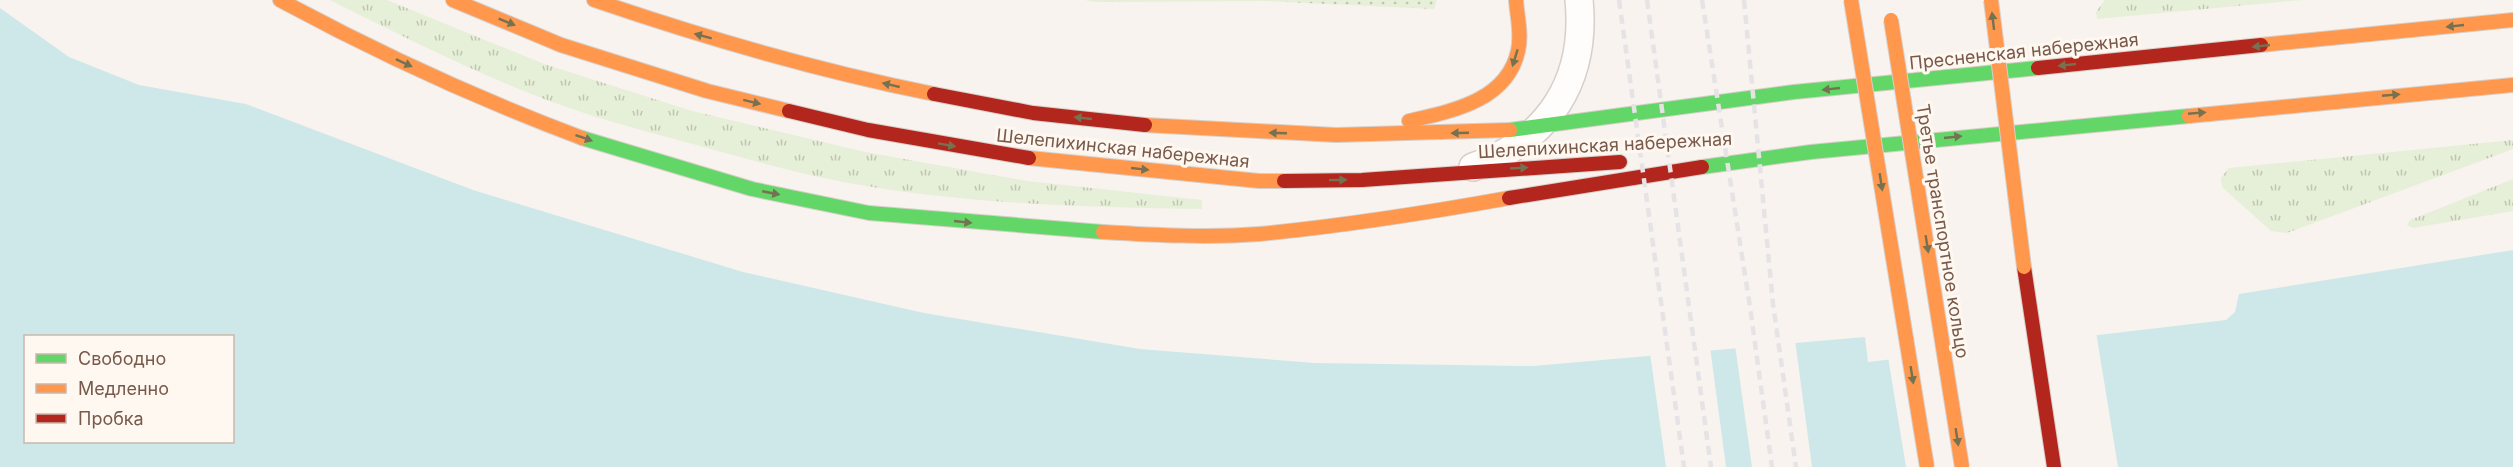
<svg xmlns="http://www.w3.org/2000/svg" width="2513" height="467" font-family="Inter,sans-serif">
	<defs>
		<pattern id="grass-tufts" width="24" height="20" patternUnits="userSpaceOnUse" patternTransform="scale(1.5)"><rect width="24" height="20" fill="#e6efd8"/><path d="M3 7l-1-3M5 7V3M7 7l1-3M15 17l-1-3M17 17v-4M19 17l1-3" fill="none" stroke="#bfc5b1"/></pattern>
		<pattern id="park-dots" width="8" height="8" patternUnits="userSpaceOnUse" patternTransform="scale(1.5)"><rect width="8" height="8" fill="#e6efd8"/><path d="M2 2h.1M6 6h.1" fill="none" stroke="#bfc5b1" stroke-width="1.8" stroke-linecap="round"/></pattern>
	</defs>
	<rect width="100%" height="100%" fill="#f8f3ee"/>
	<g fill="url(#grass-tufts)">
		<path d="M330 0H387L544 64 692 111 865 152 1027 181 1202 200V209C1082 207 961 204 843 182 791 172 740 157 689 143 633 128 577 113 524 91 457 64 394 32 330 0Z"/>
		<path d="M2105 0H2302L2097 19 2096 12Z"/>
		<path d="M2513 140V149L2287 233 2271 231 2222 187 2221 178 2229 168Z"/>
		<path d="M2513 179V211L2413 228 2407 225 2410 220Z"/>
	</g>
	<path fill="url(#park-dots)" d="M1084 0H1437L1434 9 1266 1 1098 2Z"/>
	<path fill="#cee8ea" fill-rule="evenodd" d="M0 8 69 57 139 85 246 104 473 190 743 272 924 313 1140 349 1315 363 1533 366 1865 337 1868 362 2226 320 2235 312 2239 294 2513 250V467H0ZM26 336H232V442H26Z"/>
	<g fill="#f8f3ee">
		<path d="M2096 332 2118 467H1906L1888 357Z"/>
		<path d="M1795 340 1812 467H1752L1735 345Z"/>
		<path d="M1710 347 1726 467H1666L1650 353Z"/>
	</g>
	<g fill="none" stroke-linecap="round" stroke-linejoin="round">
		<g stroke="#d7cfca" stroke-width="30">
			<path id="street" d="M1473 167C1549 140 1587 80 1579 0"/>
		</g>
		<g stroke="#d8cfc9" stroke-width="16">
			<g id="fast">
				<path d="M1510 130 1794 92 2038 68"/>
				<path d="M582 138 752 189 869 213 1103 232"/>
				<path d="M1702 167 1811 152 2189 116"/>
			</g>
		</g>
		<g stroke="#d8cfc9" stroke-width="16">
			<g id="slow">
				<path d="M280 0C378 53 478 99 582 138"/>
				<path d="M453 0 561 45 707 91 789 111"/>
				<path d="M594 0C705 38 819 71 934 94"/>
				<path d="M2261 45 2513 20"/>
				<path d="M2189 116 2513 85"/>
				<path d="M1409 121C1452 111 1507 101 1518 51 1522 34 1517 16 1516 0"/>
				<path d="M1145 125 1336 135 1510 130"/>
				<path d="M1029 158 1259 181H1284"/>
				<path d="M1103 232C1154 235 1208 238 1259 234 1343 226 1426 213 1509 198"/>
			</g>
		</g>
		<g stroke="#d8cfc9" stroke-width="16">
			<g id="jam">
				<path d="M2038 68 2261 45"/>
				<path d="M934 94 1033 113 1145 125"/>
				<path d="M789 111 868 130 1029 158"/>
				<path d="M1284 181 1362 180 1620 162"/>
				<path d="M1509 198 1702 167"/>
				<path d="M2024 267 2054 467"/>
			</g>
		</g>
		<use href="#street" stroke="#fefdfc" stroke-width="27"/>
		<use href="#fast" stroke="#63d668" stroke-width="14"/>
		<use href="#slow" stroke="#ff974d" stroke-width="14"/>
		<use href="#jam" stroke="#b3261e" stroke-width="14"/>
		<g stroke="#e5e3e6" stroke-width="4.5" stroke-dasharray="9 6" stroke-linecap="butt">
			<path d="M1619 0 1684 467"/>
			<path d="M1647 0 1711 467"/>
			<path d="M1702 0 1750 307 1772 467"/>
			<path d="M1744 0 1773 304 1796 467"/>
		</g>
		<g stroke="#d8cfc9" stroke-width="16" stroke-linecap="butt">
			<g id="slow-bridge">
				<path d="M1851 0 1927 467"/>
				<path d="M1991 0 2024 267"/>
				<path d="M1891 20 1962 467"/>
			</g>
		</g>
		<use href="#slow-bridge" stroke="#ff974d" stroke-width="14"/>
	</g>
	<defs><path id="oneway-solid" d="M-6-.8H1V-3.2L6.5 0L1 3.2V.8H-6Z" transform="scale(1.5)"/></defs>
	<g fill="#747251">
		<use href="#oneway-solid" transform="translate(1993 21) rotate(-97)"/>
		<use href="#oneway-solid" transform="translate(507 22) rotate(22)"/>
		<use href="#oneway-solid" transform="translate(2455 26) rotate(174)"/>
		<use href="#oneway-solid" transform="translate(703 36) rotate(-165)"/>
		<use href="#oneway-solid" transform="translate(2261 46) rotate(174)"/>
		<use href="#oneway-solid" transform="translate(1515 58) rotate(107)"/>
		<use href="#oneway-solid" transform="translate(404 63) rotate(25)"/>
		<use href="#oneway-solid" transform="translate(2067 65) rotate(174)"/>
		<use href="#oneway-solid" transform="translate(891 85) rotate(-167)"/>
		<use href="#oneway-solid" transform="translate(1831 89) rotate(174)"/>
		<use href="#oneway-solid" transform="translate(2391 95) rotate(-5)"/>
		<use href="#oneway-solid" transform="translate(752 102) rotate(14)"/>
		<use href="#oneway-solid" transform="translate(2197 113) rotate(-5)"/>
		<use href="#oneway-solid" transform="translate(1083 118) rotate(-174)"/>
		<use href="#oneway-solid" transform="translate(1278 133) rotate(-178)"/>
		<use href="#oneway-solid" transform="translate(1460 133) rotate(178)"/>
		<use href="#oneway-solid" transform="translate(1953 137) rotate(-6)"/>
		<use href="#oneway-solid" transform="translate(584 138) rotate(19)"/>
		<use href="#oneway-solid" transform="translate(947 145) rotate(10)"/>
		<use href="#oneway-solid" transform="translate(1519 168) rotate(-3)"/>
		<use href="#oneway-solid" transform="translate(1140 169) rotate(6)"/>
		<use href="#oneway-solid" transform="translate(1338 180) rotate(-1)"/>
		<use href="#oneway-solid" transform="translate(1881 182) rotate(81)"/>
		<use href="#oneway-solid" transform="translate(771 193) rotate(11)"/>
		<use href="#oneway-solid" transform="translate(963 222) rotate(6)"/>
		<use href="#oneway-solid" transform="translate(1927 244) rotate(81)"/>
		<use href="#oneway-solid" transform="translate(1912 375) rotate(81)"/>
		<use href="#oneway-solid" transform="translate(1957 437) rotate(81)"/>
	</g>
	<g text-anchor="middle" dominant-baseline="central" stroke-width="6" stroke-linejoin="round" paint-order="stroke">
		<g font-size="18" fill="#78594b" stroke="#fff8f0">
			<text transform="translate(2024 51) rotate(-6)">Пресненская набережная</text>
			<text transform="translate(1605 145) rotate(-3)">Шелепихинская набережная</text>
			<text transform="translate(1123 148) rotate(6)">Шелепихинская набережная</text>
			<text transform="translate(1943 231) rotate(81)">Третье транспортное кольцо</text>
		</g>
	</g>
	<rect x="24" y="335" width="210" height="108" fill="#fff8f0" stroke="#c9b8ae" stroke-width="1.5"/>
	<rect x="36" y="354" width="30" height="9" fill="#63d668" stroke="#c9b8ae" stroke-width="1.5"/>
	<text x="78" y="365" font-size="18" fill="#78594b">Свободно</text>
	<rect x="36" y="384" width="30" height="9" fill="#ff974d" stroke="#c9b8ae" stroke-width="1.5"/>
	<text x="78" y="395" font-size="18" fill="#78594b">Медленно</text>
	<rect x="36" y="414" width="30" height="9" fill="#b3261e" stroke="#c9b8ae" stroke-width="1.5"/>
	<text x="78" y="425" font-size="18" fill="#78594b">Пробка</text>
</svg>
